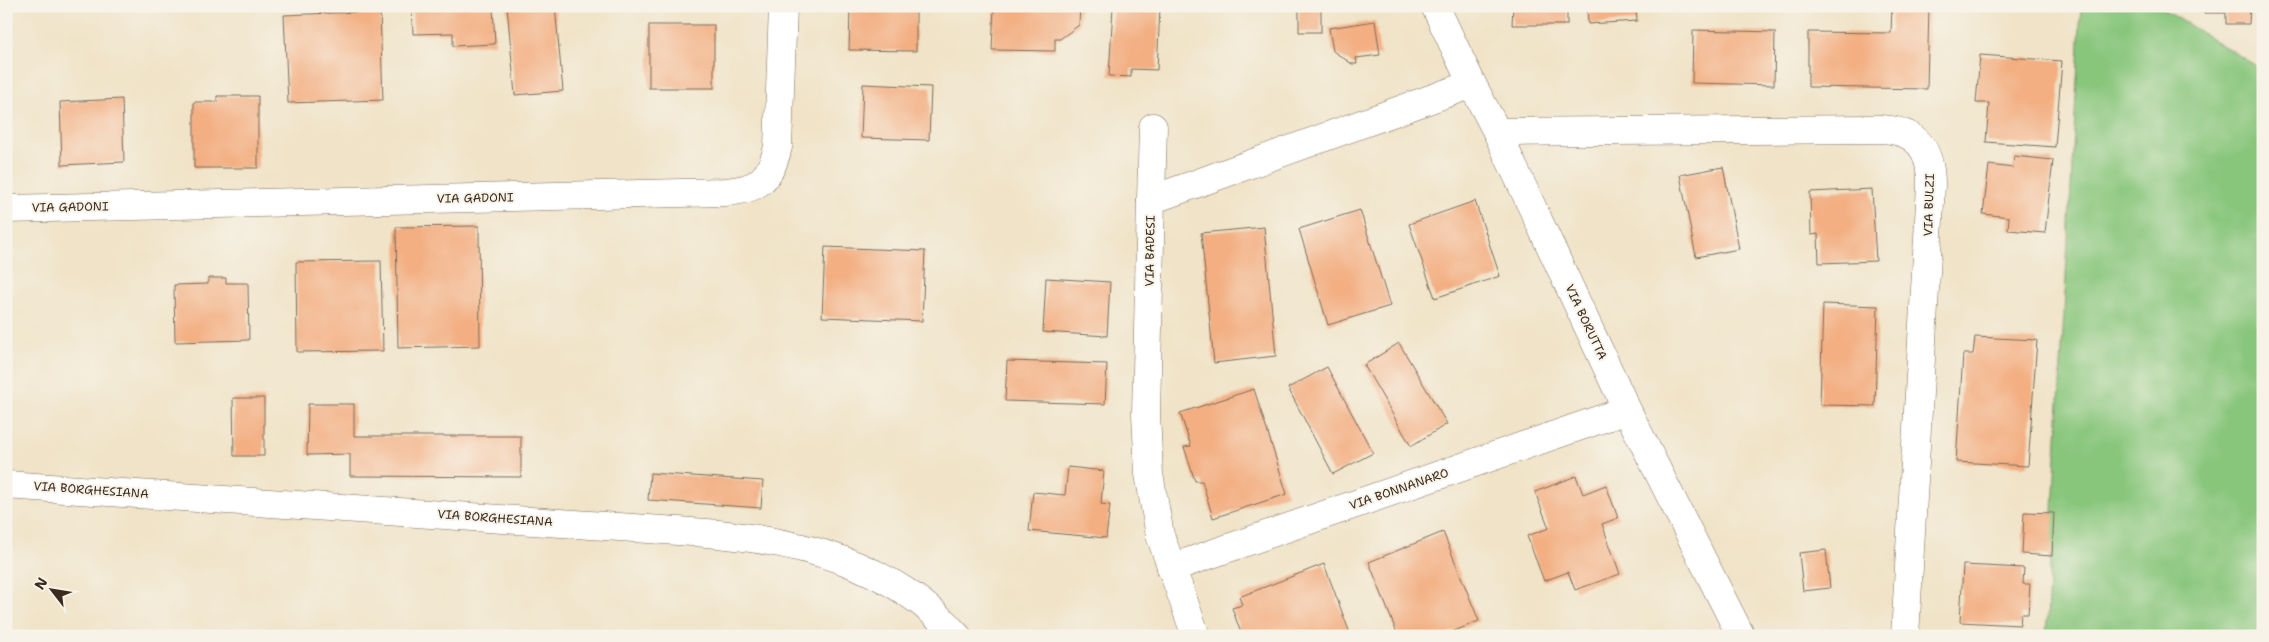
<svg xmlns="http://www.w3.org/2000/svg" width="2269" height="642" font-family="'Shantell Sans',sans-serif">
	<rect width="100%" height="100%" fill="#f7f3e8"/>
	<filter id="ink" filterUnits="userSpaceOnUse"><feTurbulence type="fractalNoise" baseFrequency=".02" numOctaves="2"/><feDisplacementMap in="SourceGraphic" scale="10" xChannelSelector="R" yChannelSelector="G"/><feConvolveMatrix kernelMatrix="1 2 1 2 8 2 1 2 1" color-interpolation-filters="sRGB"/></filter>
	<filter id="wash" filterUnits="userSpaceOnUse"><feTurbulence type="fractalNoise" baseFrequency=".0096" numOctaves="4" result="noise"/><feDisplacementMap in="SourceGraphic" scale="20" xChannelSelector="R" yChannelSelector="G"/><feGaussianBlur stdDeviation="1.12" result="paint"/><feColorMatrix in="noise" values="0 0 0 0 0 0 0 0 0 0 0 0 0 0 0 0 0 1.4 0 .05"/><feComposite in="paint" operator="in"/></filter>
	<g filter="url(#wash)">
		<rect width="100%" height="100%" fill="#f0e3c7"/>
		<path fill="#88c67c" stroke="#62784d" d="M2081 6H2158L2263 70V636H2046Z"/>
		<g id="blocks">
			<g fill="#f3ae81">
				<path d="M412 6H493L495 44 453 46V33L413 34Z"/>
				<path d="M507 6H555L563 91 515 95Z"/>
				<path d="M850 6H916V51L849 50Z"/>
				<path d="M994 6H1080L1079 25 1060 39H1055V51L992 50Z"/>
				<path d="M1113 6H1160L1157 70 1131 69V77L1109 76Z"/>
				<path d="M1299 6H1335V8H1321V32H1299Z"/>
				<path d="M1513 6H1567V25H1512Z"/>
				<path d="M1587 6H1636L1637 21 1588 24Z"/>
				<path d="M1892 6H1929L1927 89 1808 87V32L1891 33Z"/>
				<path d="M2203 6H2250L2249 24H2226V13H2204Z"/>
				<path d="M380 11 383 100 288 103 284 15Z"/>
				<path d="M1375 21 1380 55 1356 58 1357 64H1352L1333 51 1329 28Z"/>
				<rect x="649" y="25" width="65" height="63"/>
				<path d="M1693 30 1775 32 1774 85 1692 83Z"/>
				<path d="M1980 55 2062 61 2055 147 1986 142 1989 103H1976Z"/>
				<path d="M863 84 931 87 929 140 861 138Z"/>
				<path d="M217 96H258V168H194V102H217Z"/>
				<path d="M6 98H8L9 165H6Z"/>
				<path d="M122 99 124 162 62 165 60 102Z"/>
				<path d="M2014 156 2053 160 2045 233 2008 230 2009 217 1983 214 1989 165 2013 168Z"/>
				<path d="M1723 167 1739 249 1696 257 1680 175Z"/>
				<path d="M1872 189 1876 261 1819 263 1818 234 1811 235 1810 192Z"/>
				<path d="M1475 201 1500 276 1435 298 1409 224Z"/>
				<path d="M1360 210 1390 306 1328 325 1299 229Z"/>
				<path d="M479 226 480 346 398 348 396 227Z"/>
				<path d="M1264 227 1276 356 1214 363 1201 233Z"/>
				<path d="M825 247 925 251 922 321 822 317Z"/>
				<path d="M381 261 383 351 297 352 296 262Z"/>
				<path d="M208 278H226V283H248L249 340 175 342 174 285 208 284Z"/>
				<path d="M1046 278 1110 282 1107 336 1043 332Z"/>
				<path d="M1823 304 1878 306 1875 406 1820 405Z"/>
				<path d="M1975 337 2037 340 2028 466 1956 462 1963 354H1973Z"/>
				<path d="M1399 343 1447 424 1411 446 1364 365Z"/>
				<path d="M1007 361 1107 364 1105 404 1005 401Z"/>
				<path d="M1327 367 1373 453 1333 474 1288 388Z"/>
				<path d="M1254 389 1287 494 1213 518 1202 481H1195L1184 447 1191 446 1180 413Z"/>
				<path d="M233 398H264V456H234Z"/>
				<path d="M308 404H354V436H521V477L350 476V454L307 455Z"/>
				<path d="M1068 467 1104 471 1101 504 1110 505 1106 538 1029 531 1033 492 1065 495Z"/>
				<path d="M650 473 763 481 761 508 648 500Z"/>
				<path d="M1576 476 1583 494 1606 485 1618 518 1602 524 1620 574 1575 590 1568 572 1544 581 1527 536 1549 528 1535 492Z"/>
				<path d="M2024 512 2054 513 2052 556 2022 554Z"/>
				<path d="M1443 532 1479 621 1442 636H1398L1369 562Z"/>
				<path d="M1826 550 1830 588 1803 591 1799 553Z"/>
				<path d="M1324 564 1351 636H1242L1232 608 1242 605 1239 597Z"/>
				<path d="M1963 565 2024 568 2023 584H2030L2028 614H2021L2020 625 1960 622Z"/>
			</g>
		</g>
	</g>
	<g filter="url(#ink)">
		<use href="#blocks" fill-opacity="0" stroke="#7a6b59" stroke-width="1"/>
		<g fill="none" stroke-linecap="round" stroke-linejoin="round">
			<g stroke="#7a6b59" stroke-width="29">
				<g id="minor">
					<path d="M1435 6 1472 84 1497 132 1627 410 1741 636"/>
					<path d="M1497 132 1879 129C1917 130 1931 148 1931 185L1905 636"/>
					<path d="M1151 200 1153 127"/>
					<path d="M6 209 724 192C758 190 770 180 778 147L783 6"/>
					<path d="M6 485 707 533C800 541 892 563 957 636"/>
					<path d="M1171 568 1627 410"/>
					<path d="M1196 636 1160 535 1149 474 1146 414 1151 200 1472 84"/>
				</g>
			</g>
			<use href="#minor" stroke="#fff" stroke-width="28"/>
		</g>
	</g>
	<g text-anchor="middle" dominant-baseline="central" stroke-width="4" stroke-linejoin="round" paint-order="stroke">
		<g font-size="12" fill="#3b2a1e" stroke="#f7f3e8">
			<text transform="translate(475 198) rotate(-1)">VIA GADONI</text>
			<text transform="translate(1929 205) rotate(-88)">VIA BULZI</text>
			<text transform="translate(70 207) rotate(-1)">VIA GADONI</text>
			<text transform="translate(1150 251) rotate(-89)">VIA BADESI</text>
			<text transform="translate(1586 322) rotate(65)">VIA BORUTTA</text>
			<text transform="translate(1399 489) rotate(-19)">VIA BONNANARO</text>
			<text transform="translate(91 490) rotate(4)">VIA BORGHESIANA</text>
			<text transform="translate(495 518) rotate(4)">VIA BORGHESIANA</text>
		</g>
	</g>
	<rect width="2269" height="642" fill="none" stroke="#f7f3e8" stroke-width="25"/>
	<g transform="translate(52 590) rotate(301)" stroke="#f7f3e8" stroke-width="4" paint-order="stroke">
	<path d="M0-4L9 19L0 12L-9 19Z" fill="#3b2a1e"/>
	<text y="-8" font-size="14" font-weight="bold" text-anchor="middle" fill="#3b2a1e">N</text>
	</g>
</svg>
